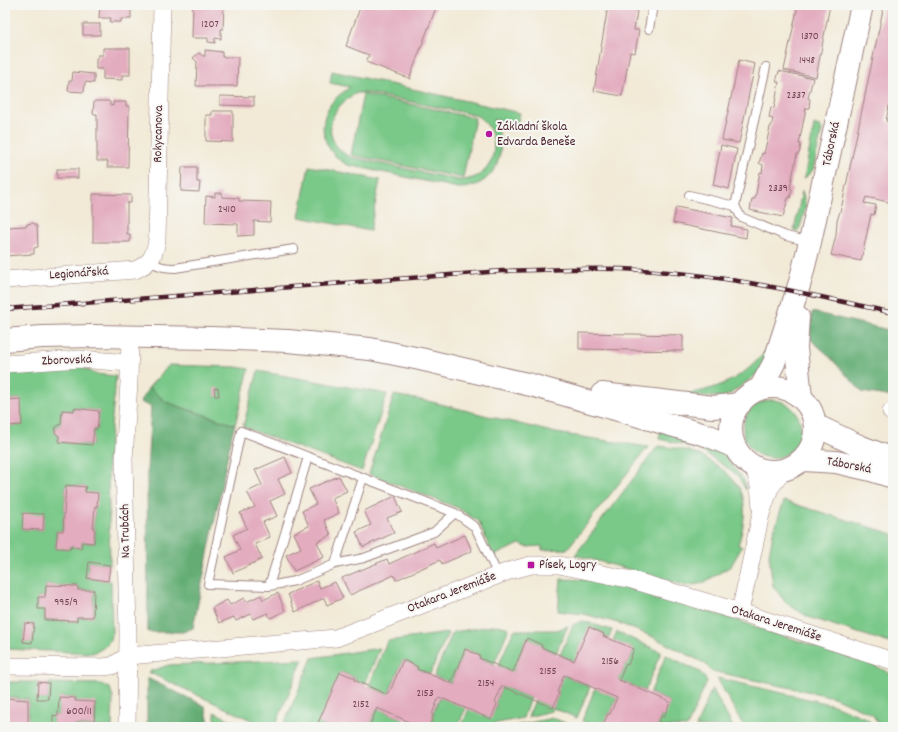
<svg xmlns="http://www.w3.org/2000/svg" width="898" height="732" font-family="Dekko,sans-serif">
	<rect width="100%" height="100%" fill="#f6f6f2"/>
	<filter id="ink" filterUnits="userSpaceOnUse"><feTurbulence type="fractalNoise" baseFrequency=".025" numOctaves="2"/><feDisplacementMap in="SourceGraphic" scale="8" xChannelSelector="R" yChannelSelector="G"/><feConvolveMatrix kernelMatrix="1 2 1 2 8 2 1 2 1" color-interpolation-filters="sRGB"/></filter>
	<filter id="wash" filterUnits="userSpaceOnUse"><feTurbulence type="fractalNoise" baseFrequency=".012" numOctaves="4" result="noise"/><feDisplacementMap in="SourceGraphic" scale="16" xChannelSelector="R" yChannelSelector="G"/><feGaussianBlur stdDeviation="0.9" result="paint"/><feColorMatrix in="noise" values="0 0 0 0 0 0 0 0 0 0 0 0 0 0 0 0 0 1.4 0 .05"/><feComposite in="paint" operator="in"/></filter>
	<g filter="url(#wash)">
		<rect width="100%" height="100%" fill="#f2ead7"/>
		<g fill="#7ac989" stroke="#62745a" fill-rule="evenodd">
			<path d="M332 71 520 113 517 124 493 119C511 149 496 189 458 188L348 165C326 154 316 129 329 107 334 98 342 93 350 87L330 83ZM357 93H367L475 115C496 125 501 157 482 173 475 178 468 180 459 180L350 157C319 140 328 107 357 93Z"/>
			<path d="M363 94 475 118 463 178 351 155Z"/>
			<path d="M814 125 820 126 822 130 813 170 804 179Z"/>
			<path d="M309 166 380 180 370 231 299 217Z"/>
			<path d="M802 191 806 206 800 227 797 231H794Z"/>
			<path d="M770 345 763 368 752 378 730 394 723 397 676 396C717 390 746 379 770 345Z"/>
			<path d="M75 364 96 374 116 376 108 459 110 565 89 562 87 578 111 581 112 633C109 645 104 649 92 653L5 649V426L22 425 20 399 5 400V370ZM74 408 99 411 97 429H94L92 445 59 442V436L55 433 56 427 61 424 62 410 74 411ZM66 485 86 487 85 492 96 507 95 506 93 529 95 530 94 543 82 542 81 548 70 546V549L56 547 57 531H63ZM44 514 43 530 22 529ZM46 585 77 586 78 590H94L93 617H77V621L45 620V609L38 608V597H45ZM25 624H34L32 642H23Z"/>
			<path d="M169 365 236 367 249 369 235 425 166 402 149 387Z"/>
			<path d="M258 371 387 394 362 471 243 427Z"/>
			<path d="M394 395 432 402 556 433 648 447 567 549 542 550V546L526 547 520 544 493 556 479 522 458 508 369 474Z"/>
			<circle cx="772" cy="429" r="29"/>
			<path d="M661 429 722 450 729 462 744 480 746 490 737 475 698 448 659 439Z"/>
			<path d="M658 446C668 447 678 448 688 451 706 456 736 475 742 494 747 510 743 530 738 545L742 547 731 566 703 583 687 586 635 571 575 555Z"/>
			<path d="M784 501 893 534V644L808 617 786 603 773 586 769 555 773 533Z"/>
			<path d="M561 579 593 580 619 585 733 619 878 667 893 675V727H876L878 723 872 714 834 697 716 672H713L704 663 651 636 618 623 584 614 558 611Z"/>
			<path d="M582 621 612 630 609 638 603 636 604 633 589 627 575 661 560 655 573 625Z"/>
			<path d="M498 625 509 628 494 664 479 658 480 655 465 649 451 683 434 676 453 632Z"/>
			<path d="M568 626 556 653 541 647V645L527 638 513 673 498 666 514 630H557Z"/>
			<path d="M617 632 661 652 645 691 619 680 626 664H628L634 650 613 640Z"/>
			<path d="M448 633 430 674 417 669 418 667 403 660 388 695 369 686 387 641Z"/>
			<path d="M380 648 365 684 355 681V678L341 672 319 723 327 727H283L312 658Z"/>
			<path d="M666 655 700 672 707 681 687 727H657L661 716 663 717 670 702 650 693Z"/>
			<path d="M303 659 275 727H266L148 672 169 665Z"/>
			<path d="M564 675 590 687 577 718 553 708 551 711 528 717 535 700 553 708 559 693 557 692Z"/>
			<path d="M717 678 834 705 868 719 871 722 868 727H744Z"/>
			<path d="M5 682H38V699H48L49 683 101 684 110 688 113 697 112 727H73V725L94 726 95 703 75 701V698L60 697 58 716 53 715V727H5V726H28V699L19 700V698H5Z"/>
			<path d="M502 686 530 698 523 718 478 727H461L469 709 491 718 497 704 495 703Z"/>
			<path d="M595 688 617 697 610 714H608L602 727H597L582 721Z"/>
			<path d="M712 688 733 727H696Z"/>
			<path d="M440 697 466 708 457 727H429L434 715 432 714Z"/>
			<path d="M377 708 403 719 400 727H372V726L370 725Z"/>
			<path d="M214 712 246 727H217Z"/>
			<path d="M553 718 575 727H509Z"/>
		</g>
		<g fill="#63ad75" stroke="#566650">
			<path d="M812 312 893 331V397L862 392 826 353 810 339Z"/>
			<path d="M149 387 166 402 235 425 232 434 193 628 183 632H148L147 471 151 407 140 402Z"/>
			<path d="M147 678 205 706 210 727H147Z"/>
		</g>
		<g id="blocks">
			<g fill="#e3acbf">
				<path d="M100 5H131V19H121V22H110L111 18H99Z"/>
				<path d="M193 5H224L223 29H221V39L215 38V43L208 42V38H192Z"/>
				<path d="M361 5H437L410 77 411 79 366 62 369 55 346 46Z"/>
				<path d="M608 5H638L634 30H639L635 53 630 52 622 96 594 91Z"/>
				<path d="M798 5H830L816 77 784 70Z"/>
				<path d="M884 5H893V107L889 106 886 121 893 123V203L866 197 864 203 876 205 874 215 871 214 861 261 831 255 836 235 837 221 842 205Z"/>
				<rect x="83" y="24" width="17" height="11"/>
				<path d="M103 48H130V75H122V80L103 79V69H96V58H98V55H103Z"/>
				<path d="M205 50 222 52V57H238L237 86H196L197 62 193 58 199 53 203 56H205Z"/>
				<path d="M739 60 755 64 739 143 722 140Z"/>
				<path d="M779 71 813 78 808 98 810 99 809 108H806L799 144H801L799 154H797L790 188 792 189 790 198H788L783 217 750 210 752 199H755L760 172 762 173 763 165 759 163 762 153 764 154 770 127H771L773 119 769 118 771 107 774 108 779 82H776Z"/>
				<path d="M73 72 94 74V83L85 82 84 92 68 91 69 81H72Z"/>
				<path d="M220 96 254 97V106L220 105Z"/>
				<path d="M95 101H108L110 102V105L113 106V102H126V106H129L128 167H107L108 161H97V114H93L94 102Z"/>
				<path d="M212 111H233V142L206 141V115H212Z"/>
				<path d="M721 145 737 149 729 189 713 185Z"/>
				<path d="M182 167H197V182H200L199 192 181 191Z"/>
				<rect x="57" y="169" width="21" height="9"/>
				<path d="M215 193H222V197L239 198V201L271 202 270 222 254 221V235L238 236V224L205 223 206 196 215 197Z"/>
				<path d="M93 194 131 195V203H127V234H130V242H93Z"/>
				<path d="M676 207 733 218 731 226 747 229 746 238 673 223Z"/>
				<path d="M33 223 37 226 38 247 34 248V254L5 256V227L27 226V224Z"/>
				<path d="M579 333 683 335V351L579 349Z"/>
				<path d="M214 388H218L219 396H215Z"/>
				<path d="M21 399 22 425 5 426V400Z"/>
				<path d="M74 408 99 411 97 429H94L92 445 59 442V436L55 433 56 427 61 424 62 410 74 411Z"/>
				<path d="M285 457 292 473 278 479 285 494 270 501 277 516 263 522 270 537 255 544 262 559 233 573 226 557 240 550 233 535 247 528 240 513 255 507 247 492 262 485 255 470Z"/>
				<path d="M339 476 347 491 332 498 339 513 324 520 331 535 317 542 324 557 294 571 286 555 301 548 294 533 309 526 302 511 316 504 309 489Z"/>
				<path d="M66 485 86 487 85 492 98 493 97 507 95 506 93 529 95 530 94 543 82 542 81 548 70 546V549L56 548 57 531H63Z"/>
				<path d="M395 496 402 512 387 518 394 533 363 547 356 532 371 525 364 511Z"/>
				<path d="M23 513 44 514 43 530 22 529Z"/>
				<path d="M465 535 472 551 442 564 440 560 396 580 394 575 350 595 342 578 387 559 389 564 434 543 436 548Z"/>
				<path d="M89 562 110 565 108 581 87 578Z"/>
				<path d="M317 581 320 588 335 582 343 598 327 605 324 598 295 612 288 594Z"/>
				<path d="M46 585 78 586V590H94L93 617H77V621L45 620V609H38V597H45Z"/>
				<path d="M278 593 285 611 270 618 268 613 253 619 251 614 236 621 234 617 219 623 212 608 227 600 230 605 244 598 246 602 261 595 263 600Z"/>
				<path d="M25 623 34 624 32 643 23 642Z"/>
				<path d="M589 627 604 634 603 636 634 649 628 665 626 664 619 680 670 702 664 717 661 716 657 727H602L608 714H610L617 698 564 675 557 692 559 693 553 708 502 686 495 703 497 704 491 719 439 697 432 714 434 715 429 727H421L377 708 370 725 372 726V727H327L318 723 340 672 355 678 354 680 386 694H389L403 660 418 667 417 669 451 683 465 649 480 656 479 658 513 672 527 638 542 645 541 647 574 661Z"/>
				<path d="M38 682 49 683 48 699H37Z"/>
				<path d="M59 697 75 698V701L95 702 94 726 73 725V727H53V715L58 716Z"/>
				<path d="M5 698 28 700V726L5 725Z"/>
			</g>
		</g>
	</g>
	<g filter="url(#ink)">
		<use href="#blocks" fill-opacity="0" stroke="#9e8481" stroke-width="1"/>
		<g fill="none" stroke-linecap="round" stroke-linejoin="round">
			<g stroke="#9e8481" stroke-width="10">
				<g id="service">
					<path d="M649 29 653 5"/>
					<path d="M766 67 735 206 741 217 786 236 810 242"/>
					<path d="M689 195 735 206"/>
					<path d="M150 261C159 267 165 268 175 268L294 249"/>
					<path d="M455 513 434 532 364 558 335 564 295 581 269 586 208 584 241 431 455 513 475 527 498 575"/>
					<path d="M335 564 363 478"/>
					<path d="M269 586 308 457"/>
				</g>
			</g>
			<g stroke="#9e8481" stroke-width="18">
				<g id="minor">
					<path d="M5 280 135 270C151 263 154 257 157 240L162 5"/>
					<path d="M5 364 80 359 129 363"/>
					<path d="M891 412H893"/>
					<path d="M754 467 759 486 761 507"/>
					<path d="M740 612 761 514 770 488 783 471"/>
					<path d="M5 666 102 667 112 666 128 656 336 638 509 571 531 565H559L632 580 740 612 893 661"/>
					<path d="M127 727 128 633 124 459 129 382 130 336"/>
				</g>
			</g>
			<g stroke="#9e8481" stroke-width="24">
				<g id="secondary">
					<path d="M798 317 796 348 801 398"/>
					<path d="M761 387 774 363 800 282 810 242 862 5"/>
				</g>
			</g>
			<g stroke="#9e8481" stroke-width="24">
				<g id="primary">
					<path d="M5 340 42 337 95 336 212 338 288 341 370 349 420 359 531 385 709 436 735 447"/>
					<circle cx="773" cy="429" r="42"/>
					<path d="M602 394 713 407 740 404"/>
					<path d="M815 425 859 446 893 459"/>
					<path d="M804 460 836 462 871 470 893 477"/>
				</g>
			</g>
			<use href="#service" stroke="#fff" stroke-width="8"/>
			<use href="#minor" stroke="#fff" stroke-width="17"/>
			<use href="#secondary" stroke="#fff" stroke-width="22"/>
			<use href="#primary" stroke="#fff" stroke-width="22"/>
			<g stroke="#4a1f2b" stroke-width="4.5">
				<path id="rail" d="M5 309 502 271C548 270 595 267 641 270 727 275 810 294 893 313"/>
			</g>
			<use href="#rail" stroke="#f6f6f2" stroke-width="3" stroke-dasharray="9" stroke-linecap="butt"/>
		</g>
	</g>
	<g fill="#b5179e" stroke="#f6f6f2" stroke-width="1.5">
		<circle cx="489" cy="134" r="4"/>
		<rect x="527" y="561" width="8" height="8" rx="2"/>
	</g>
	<g text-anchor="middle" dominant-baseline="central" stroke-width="4" stroke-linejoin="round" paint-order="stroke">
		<g font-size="11" fill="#704250">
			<text x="210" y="25">1207</text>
			<text x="810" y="37">1370</text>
			<text x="807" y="61">1448</text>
			<text x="796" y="96">2337</text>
			<text x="778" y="189">2339</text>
			<text x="227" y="210">2410</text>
			<text x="66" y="603">995/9</text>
			<text x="610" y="662">2156</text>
			<text x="548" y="672">2155</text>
			<text x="486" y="684">2154</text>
			<text x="425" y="694">2153</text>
			<text x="361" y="705">2152</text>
			<text x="79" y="712">600/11</text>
		</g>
		<g font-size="13" fill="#4a1f2b" stroke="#f6f6f2" text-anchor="start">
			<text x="497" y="127">Základní škola<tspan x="497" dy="15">Edvarda Beneše</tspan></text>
			<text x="539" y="565">Písek, Logry</text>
		</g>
		<g font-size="13" fill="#4a1f2b" stroke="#f6f6f2">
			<text transform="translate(159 134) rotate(-89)">Rokycanova</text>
			<text transform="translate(832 144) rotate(-78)">Táborská</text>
			<text transform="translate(79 274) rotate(-4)">Legionářská</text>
			<text transform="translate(67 361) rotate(-2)">Zborovská</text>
			<text transform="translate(849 466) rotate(11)">Táborská</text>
			<text transform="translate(126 531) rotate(-91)">Na Trubách</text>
			<text transform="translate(452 593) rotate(-21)">Otakara Jeremiáše</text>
			<text transform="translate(776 624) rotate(18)">Otakara Jeremiáše</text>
		</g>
	</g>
	<rect width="898" height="732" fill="none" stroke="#f6f6f2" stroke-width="20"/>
</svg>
